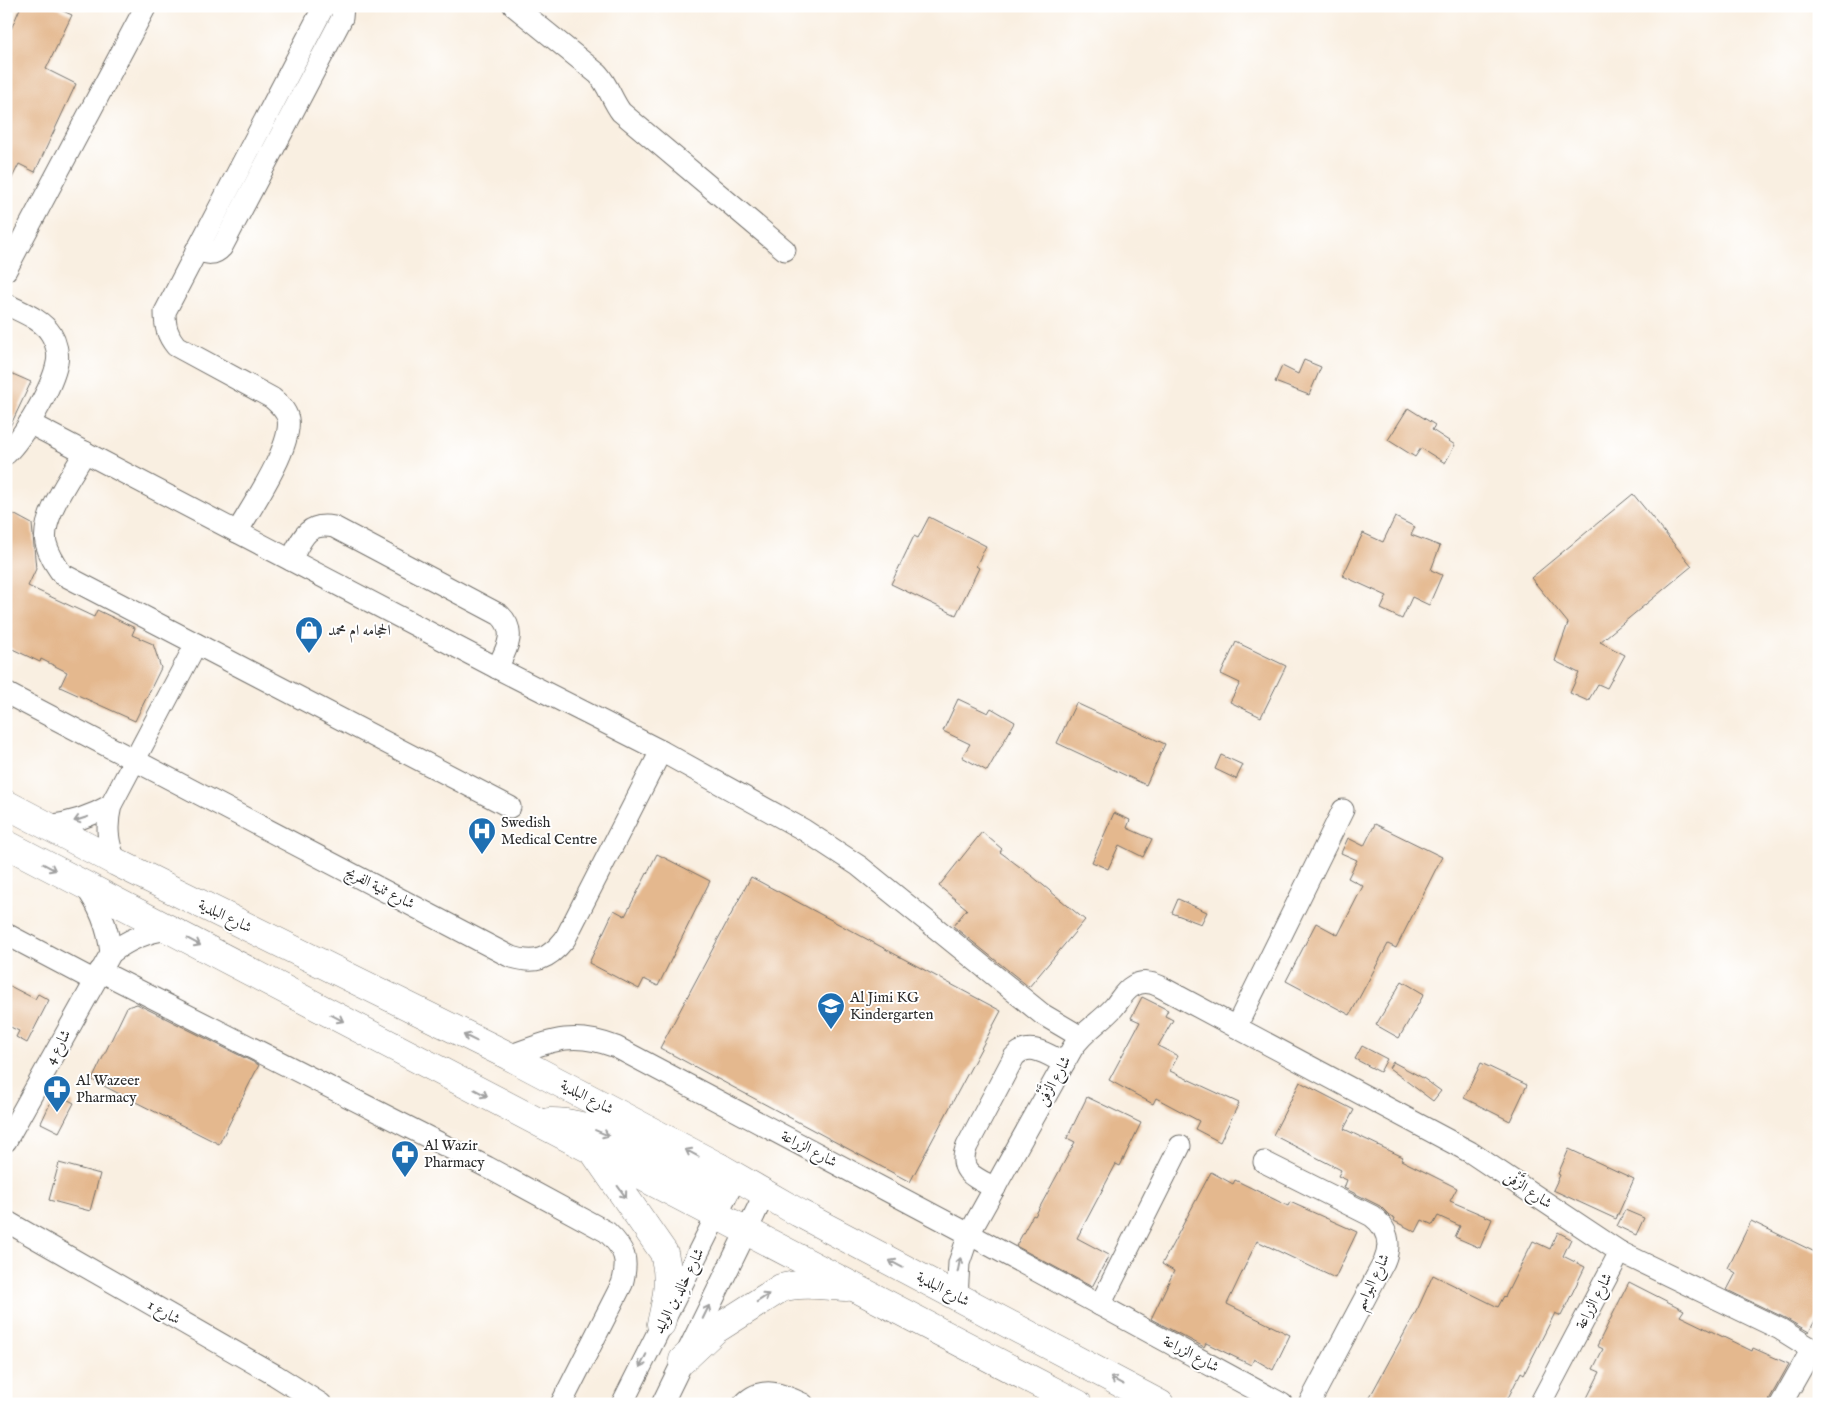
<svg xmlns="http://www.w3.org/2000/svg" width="1825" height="1410" font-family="'IM FELL English',Amiri,serif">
	<rect width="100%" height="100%" fill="#fff"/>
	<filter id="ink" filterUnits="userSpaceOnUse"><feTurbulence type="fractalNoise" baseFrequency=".02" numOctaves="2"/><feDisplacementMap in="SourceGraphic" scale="10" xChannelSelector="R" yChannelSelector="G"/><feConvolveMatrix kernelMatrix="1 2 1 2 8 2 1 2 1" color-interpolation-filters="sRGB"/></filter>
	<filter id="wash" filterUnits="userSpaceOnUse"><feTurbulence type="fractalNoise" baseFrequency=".0096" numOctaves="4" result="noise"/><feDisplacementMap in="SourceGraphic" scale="20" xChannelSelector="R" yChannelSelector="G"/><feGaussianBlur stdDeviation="1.12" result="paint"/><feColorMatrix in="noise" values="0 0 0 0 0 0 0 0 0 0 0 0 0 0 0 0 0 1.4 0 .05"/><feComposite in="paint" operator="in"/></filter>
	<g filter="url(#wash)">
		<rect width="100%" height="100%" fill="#f9efe1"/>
		<g id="blocks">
			<g fill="#e4b88e">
				<path d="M21 6H52L72 15 46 69 76 84 35 172 19 164 6 190V27L11 29Z"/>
				<path d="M1304 360 1321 367 1309 395 1275 382 1282 366 1298 374Z"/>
				<path d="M6 371 31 382 6 435Z"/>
				<path d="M1408 408 1435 425 1432 430 1455 445 1445 463 1421 448 1415 457 1388 440Z"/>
				<path d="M1633 494 1692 566 1600 642 1625 655 1607 688 1598 684 1588 701 1570 693 1579 673 1555 661 1568 623 1531 578Z"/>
				<path d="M6 510 32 524 36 569 28 586 94 617 97 610 135 628 132 635 153 644 161 668 135 721 60 687 67 672 41 659 40 662 6 646Z"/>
				<path d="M929 517 986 546 976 566 979 568 956 615 891 584 914 536 918 538Z"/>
				<path d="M1395 517 1415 527 1411 535 1440 546 1431 570 1442 575 1429 605 1412 597 1402 619 1381 609 1387 596 1343 576 1363 533 1383 542Z"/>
				<path d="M1236 642 1286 666 1261 717 1230 702 1240 683 1221 674Z"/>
				<path d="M958 699 988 713 991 708 1015 722 987 771 962 757 970 744 943 731Z"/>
				<path d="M1076 703 1165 744 1146 785 1057 743Z"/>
				<path d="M1221 755 1243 765 1236 779 1215 769Z"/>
				<path d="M1114 813 1130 820 1127 828 1152 839 1143 857 1119 845 1108 869 1092 862Z"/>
				<path d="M1375 824 1442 857 1396 948 1388 944 1350 1015 1286 981 1316 923 1338 935 1363 886 1348 878 1357 860 1341 853 1348 838 1364 846Z"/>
				<path d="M982 832 1002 849 1000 852 1032 876 1085 920 1029 987 953 926 967 909 939 886Z"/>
				<path d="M657 854 710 881 658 986 644 979 639 989 589 963 614 910 625 916Z"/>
				<path d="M751 877 1001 1011 910 1182 660 1048Z"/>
				<path d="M1178 899 1207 912 1201 924 1172 913Z"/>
				<path d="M1402 981 1424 994 1399 1038 1376 1025Z"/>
				<path d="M6 984 35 999 38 994 49 1000 27 1043 16 1037 19 1031 6 1025Z"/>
				<path d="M1142 997 1168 1010 1165 1016 1173 1020 1158 1046 1178 1056 1170 1071 1239 1103 1220 1142 1195 1129 1199 1121 1156 1098 1153 1104 1109 1080 1140 1022 1131 1018Z"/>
				<path d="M137 1004 259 1065 219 1144 92 1080 127 1007Z"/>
				<path d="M1362 1046 1387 1059 1380 1072 1355 1059Z"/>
				<path d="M1393 1062 1423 1078 1441 1091 1433 1101 1389 1068Z"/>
				<path d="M1481 1063 1527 1085 1510 1121 1464 1098Z"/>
				<path d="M1300 1082 1354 1110 1344 1129 1403 1157 1401 1160 1457 1188 1450 1201 1492 1219 1480 1248 1455 1237 1460 1226 1438 1216 1433 1225 1422 1220 1416 1232 1394 1221 1395 1218 1389 1215 1380 1206 1344 1188 1347 1180 1338 1176 1341 1170 1273 1135Z"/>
				<path d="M55 1093 74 1103 59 1132 41 1123Z"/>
				<path d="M1087 1097 1141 1123 1120 1166 1116 1164 1077 1238 1109 1255 1092 1287 1016 1246 1033 1215 1035 1216 1075 1142 1067 1138Z"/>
				<path d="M1569 1149 1634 1179 1616 1219 1553 1190 1560 1175 1558 1174Z"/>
				<path d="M59 1163 100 1174 90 1211 49 1200Z"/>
				<path d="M1211 1172 1233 1184 1235 1180 1288 1206 1290 1202 1357 1232 1335 1278 1257 1241 1227 1304 1290 1335 1273 1370 1254 1359 1251 1365 1206 1343 1204 1347 1151 1319 1174 1271 1162 1264Z"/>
				<path d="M1625 1210 1644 1218 1636 1235 1617 1226Z"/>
				<path d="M1751 1221 1819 1254V1313L1809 1332 1785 1318 1727 1290 1736 1273 1728 1268Z"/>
				<path d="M1558 1232 1571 1239 1563 1256 1585 1267 1561 1316 1555 1313 1524 1374 1521 1372 1505 1404H1366L1418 1308 1433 1275 1498 1307 1504 1296 1505 1297 1533 1241 1550 1249Z"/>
				<path d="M1629 1282 1684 1310 1680 1316 1752 1351 1753 1348 1789 1364 1770 1398 1769 1404H1584L1600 1372 1593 1369 1603 1349 1597 1346Z"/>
			</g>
		</g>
	</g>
	<g filter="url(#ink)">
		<use href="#blocks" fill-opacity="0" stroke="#73706b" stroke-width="1"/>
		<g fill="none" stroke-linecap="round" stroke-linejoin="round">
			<g stroke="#73706b" stroke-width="23">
				<g id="minor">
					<path d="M514 6 598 74C608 85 612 100 621 112L785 250"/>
					<path d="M196 250C207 254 214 256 222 247L342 18 343 6"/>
					<path d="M6 270 146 6"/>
					<path d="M6 304C21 312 42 319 51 334 56 342 59 354 57 363 53 386 23 438 6 454"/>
					<path d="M29 423 497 668 661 751 804 830 859 866 1042 1014 1081 1037"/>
					<path d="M85 452C72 476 41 516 46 543 49 555 55 564 62 574L510 807"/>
					<path d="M237 532C251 508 293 446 288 419 286 410 279 404 272 398L176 346C167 335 165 326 165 312L324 6"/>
					<path d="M291 560C301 540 307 521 334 527L500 615C518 632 506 650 497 668"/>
					<path d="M6 693 509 956C535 965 548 960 565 939L661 751"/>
					<path d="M48 826C71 823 90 817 111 805"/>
					<path d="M116 862C107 842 106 826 111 805L196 644"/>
					<path d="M84 885C100 906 108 927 111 953"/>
					<path d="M6 934 95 981"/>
					<path d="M100 971 487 1167 607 1232C625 1249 629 1260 622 1284L561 1404"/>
					<path d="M1236 1027 1343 810"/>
					<path d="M509 1056C550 1041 572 1030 616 1047L969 1234 1282 1404"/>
					<path d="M6 1141 111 953C129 939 146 932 168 929"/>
					<path d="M1264 1162 1372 1216C1388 1228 1392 1244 1384 1262L1309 1404"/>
					<path d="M995 1188C976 1178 956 1172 967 1146L1014 1057C1029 1040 1048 1055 1064 1063"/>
					<path d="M6 1221 275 1375 321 1404"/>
					<path d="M957 1297 959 1263 969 1234 1072 1049C1083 1031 1101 1022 1114 1007 1120 1000 1124 991 1133 986 1141 981 1151 982 1159 986L1470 1152 1620 1252 1780 1329 1812 1349 1819 1352"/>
					<path d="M1100 1305 1180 1146"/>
					<path d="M622 1404 736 1177"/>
					<path d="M662 1404 765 1193"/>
					<path d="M744 1404C762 1385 783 1394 803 1404"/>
					<path d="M1540 1404 1620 1252"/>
					<path d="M1781 1404 1812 1349"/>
				</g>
			</g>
			<g stroke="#73706b" stroke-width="29">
				<g id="major">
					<path d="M6 804 116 862 509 1056 719 1167 799 1213 1160 1404"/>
					<path d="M6 844 1078 1404"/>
					<path d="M549 1122C599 1120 659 1163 705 1184 717 1186 724 1178 719 1167"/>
					<path d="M596 1155 664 1253C671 1280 667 1298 661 1324"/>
					<path d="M683 1360 715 1330 781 1288C802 1282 825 1286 847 1287"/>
				</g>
			</g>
			<use href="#minor" stroke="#fff" stroke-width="21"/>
			<use href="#major" stroke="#fff" stroke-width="28"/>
		</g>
		<defs><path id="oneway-shaft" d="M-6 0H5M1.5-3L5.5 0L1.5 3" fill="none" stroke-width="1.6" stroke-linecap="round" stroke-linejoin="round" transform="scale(1.25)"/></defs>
		<g stroke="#a0a0a0">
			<use href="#oneway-shaft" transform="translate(81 819) rotate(162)"/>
			<use href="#oneway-shaft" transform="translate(49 867) rotate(28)"/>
			<use href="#oneway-shaft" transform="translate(194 942) rotate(28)"/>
			<use href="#oneway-shaft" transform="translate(337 1018) rotate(28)"/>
			<use href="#oneway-shaft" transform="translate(470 1038) rotate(-154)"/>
			<use href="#oneway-shaft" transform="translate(481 1093) rotate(28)"/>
			<use href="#oneway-shaft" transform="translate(602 1133) rotate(23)"/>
			<use href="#oneway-shaft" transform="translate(692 1153) rotate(-152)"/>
			<use href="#oneway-shaft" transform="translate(622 1192) rotate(54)"/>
			<use href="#oneway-shaft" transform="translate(896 1264) rotate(-152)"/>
			<use href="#oneway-shaft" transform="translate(959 1265) rotate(-79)"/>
			<use href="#oneway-shaft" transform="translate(763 1298) rotate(-33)"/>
			<use href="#oneway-shaft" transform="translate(706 1312) rotate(-64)"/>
			<use href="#oneway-shaft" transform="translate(643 1361) rotate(116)"/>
			<use href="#oneway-shaft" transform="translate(1117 1381) rotate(-152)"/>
		</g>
	</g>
	<defs>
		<g id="shop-pin" transform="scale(1.4375)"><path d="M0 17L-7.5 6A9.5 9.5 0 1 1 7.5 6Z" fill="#1f6fb2" stroke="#fff"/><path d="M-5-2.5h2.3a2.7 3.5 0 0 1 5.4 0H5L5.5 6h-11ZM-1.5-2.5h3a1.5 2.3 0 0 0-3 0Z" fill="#fff"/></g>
		<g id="hospital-pin" transform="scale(1.4375)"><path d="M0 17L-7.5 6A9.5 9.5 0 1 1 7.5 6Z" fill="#1f6fb2" stroke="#fff"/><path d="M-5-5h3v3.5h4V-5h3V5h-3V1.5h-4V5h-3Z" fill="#fff"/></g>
		<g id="school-pin" transform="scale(1.4375)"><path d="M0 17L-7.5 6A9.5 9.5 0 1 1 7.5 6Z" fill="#1f6fb2" stroke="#fff"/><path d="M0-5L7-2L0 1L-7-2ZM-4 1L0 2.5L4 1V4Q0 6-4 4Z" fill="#fff"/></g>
		<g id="pharmacy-pin" transform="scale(1.4375)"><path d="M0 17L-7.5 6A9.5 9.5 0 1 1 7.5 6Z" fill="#1f6fb2" stroke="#fff"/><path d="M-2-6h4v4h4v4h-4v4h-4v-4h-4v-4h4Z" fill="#fff"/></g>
	</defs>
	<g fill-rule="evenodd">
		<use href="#shop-pin" x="309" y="630"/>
		<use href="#hospital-pin" x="482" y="831"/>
		<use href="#school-pin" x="831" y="1006"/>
		<use href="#pharmacy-pin" x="57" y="1089"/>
		<use href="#pharmacy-pin" x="405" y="1154"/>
	</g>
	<g text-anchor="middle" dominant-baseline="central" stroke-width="4" stroke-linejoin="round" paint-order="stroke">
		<g font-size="15" fill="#2b2b2b" stroke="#fff" text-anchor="start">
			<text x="328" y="630">الحجامه ام محمد</text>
			<text x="501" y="822">Swedish<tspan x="501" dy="17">Medical Centre</tspan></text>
			<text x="850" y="997">Al Jimi KG<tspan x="850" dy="17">Kindergarten</tspan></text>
			<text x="76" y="1080">Al Wazeer<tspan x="76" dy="17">Pharmacy</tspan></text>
			<text x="424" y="1145">Al Wazir<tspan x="424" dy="17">Pharmacy</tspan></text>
		</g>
		<g font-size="15" fill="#2b2b2b" stroke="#fff">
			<text transform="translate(380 888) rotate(27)">شارع ثنية الفريج</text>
			<text transform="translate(225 916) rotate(26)">شارع البلدية</text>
			<text transform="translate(58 1047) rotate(-61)">شارع 4</text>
			<text transform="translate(1054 1081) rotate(-61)">شارع الزَّفْن</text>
			<text transform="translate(587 1097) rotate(28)">شارع البلدية</text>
			<text transform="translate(809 1149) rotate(28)">شارع الزراعة</text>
			<text transform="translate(1528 1190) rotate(34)">شارع الزَّفْن</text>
			<text transform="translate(1372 1282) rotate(-64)">شارع البواسم</text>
			<text transform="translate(943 1289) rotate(28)">شارع البلدية</text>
			<text transform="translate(679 1291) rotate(-63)">شارع خالِد بن الوليد</text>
			<text transform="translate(1594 1301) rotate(-62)">شارع الزراعة</text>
			<text transform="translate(164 1312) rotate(30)">شارع 1</text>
			<text transform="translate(1191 1354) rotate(28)">شارع الزراعة</text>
		</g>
	</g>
	<rect width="1825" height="1410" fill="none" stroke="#fff" stroke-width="25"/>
</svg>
